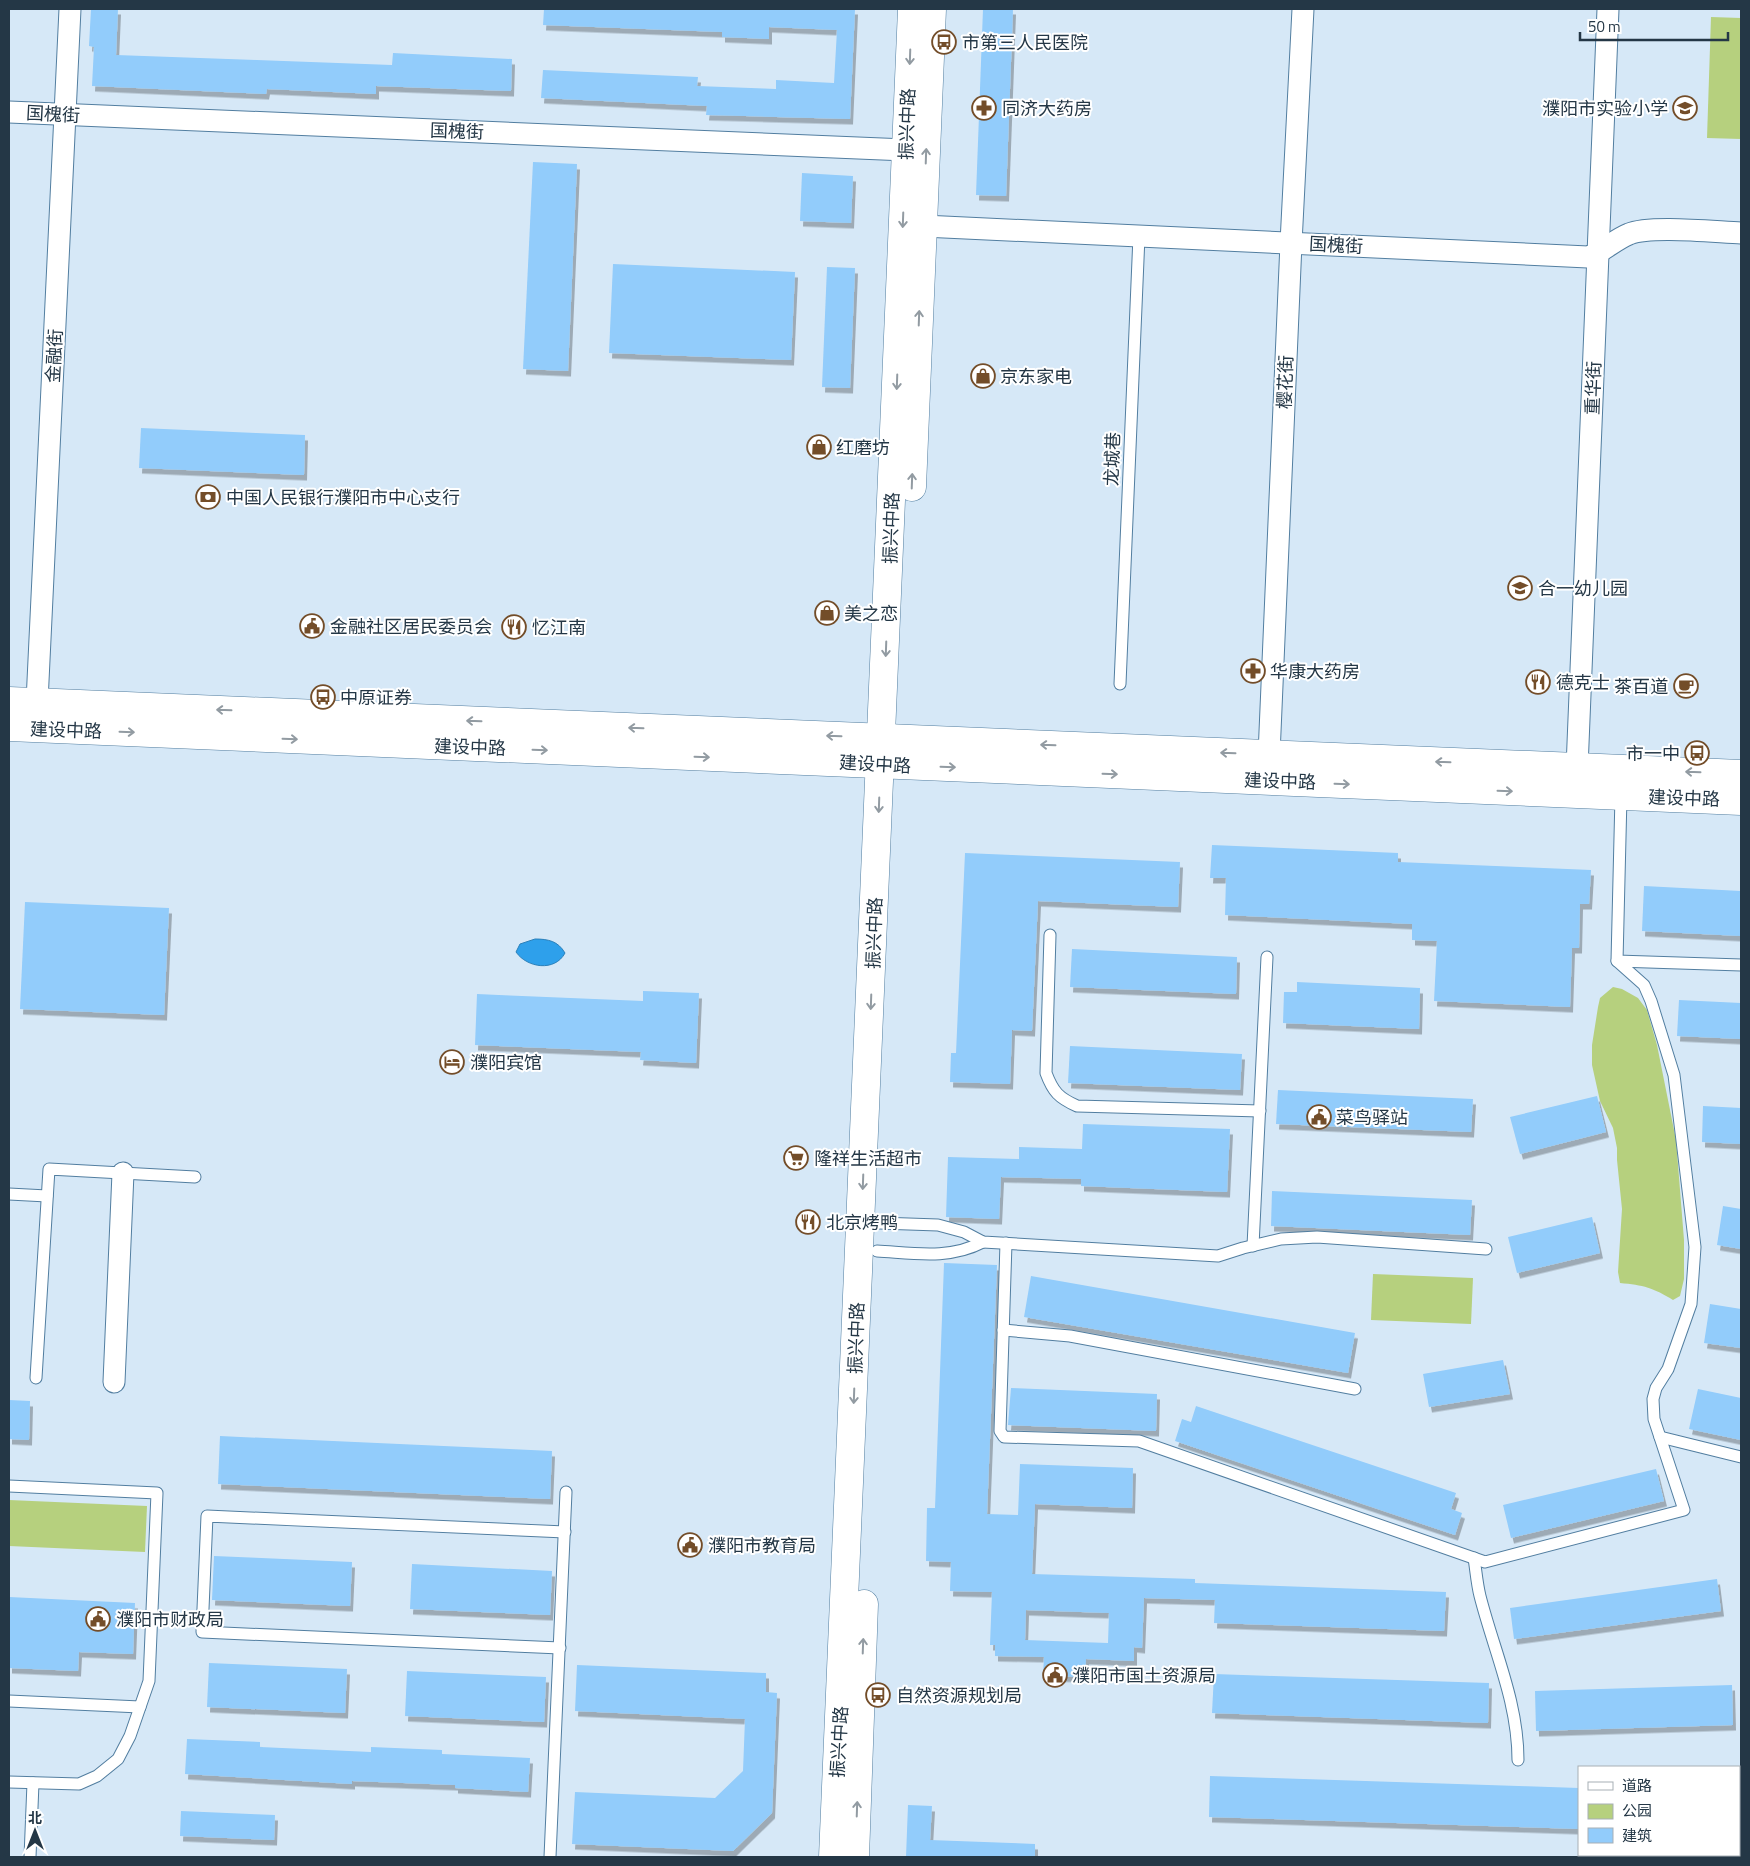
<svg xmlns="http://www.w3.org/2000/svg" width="1750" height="1866" font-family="'Titillium Web','Noto Sans SC',sans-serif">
	<defs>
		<filter id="shadow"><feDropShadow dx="3" dy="5.5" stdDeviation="0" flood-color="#0004"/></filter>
	</defs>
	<rect width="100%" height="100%" fill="#d6e8f7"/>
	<g fill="#b6d07e">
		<path d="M1711 17 1741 18V139L1707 138Z"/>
		<path d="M1613 987 1622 989 1638 998 1647 1010 1657 1045 1676 1140 1684 1240V1279L1680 1296 1673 1300C1654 1288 1643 1285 1620 1283L1618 1272 1622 1209 1617 1160V1148L1613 1128 1600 1101 1592 1065V1045L1598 1007 1600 998Z"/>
		<path d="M1373 1274 1473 1278 1471 1324 1371 1320Z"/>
		<path d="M9 1500 147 1506 145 1552 9 1546Z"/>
	</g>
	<path fill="#2ea0eb" stroke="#2b80ba" d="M535 939C548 939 558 941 565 953 555 972 527 968 516 952L520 944Z"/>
	<g fill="#92ccfb" fill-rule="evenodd" filter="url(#shadow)">
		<path d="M91 9H118L116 55 392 65 393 53 512 59 511 91 376 86V94L267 89 266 94 92 86 94 47 89 46Z"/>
		<path d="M544 9H855L850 119 706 115 707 106 541 98 543 70 698 77 697 86 776 89V80L834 83 837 30 769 27V39L722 37V32L543 25Z"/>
		<path d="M983 9H1013L1006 196 976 195Z"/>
		<path d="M533 162 577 164 568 371 523 369Z"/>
		<path d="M802 173 853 176 851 223 800 221Z"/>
		<path d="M613 264 795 272 791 360 609 353Z"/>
		<path d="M827 267 855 268 850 388 822 387Z"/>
		<path d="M141 428 305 435 304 475 139 468Z"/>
		<path d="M1212 845 1398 853V862L1591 870 1589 904H1580L1579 948H1572L1570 1007 1434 1001 1437 941 1412 940V924L1225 915 1226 878H1210Z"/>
		<path d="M965 853 1180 862 1178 907 1038 901 1032 1031 1012 1030 1010 1084 950 1082 951 1053H956Z"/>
		<path d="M1644 886 1741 891V936L1642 931Z"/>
		<path d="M25 902 169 908 164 1015 20 1009Z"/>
		<path d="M1072 949 1237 957 1236 994 1070 987Z"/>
		<path d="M1297 982 1420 988 1419 1029 1283 1023 1284 992H1297Z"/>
		<path d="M643 991 699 993 696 1063 640 1060 641 1052 475 1045 477 994 643 1001Z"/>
		<path d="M1679 1000 1741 1003V1039L1677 1036Z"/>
		<path d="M1070 1046 1242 1054 1240 1090 1068 1083Z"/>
		<path d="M1278 1090 1473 1099 1471 1132 1276 1124Z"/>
		<path d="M1597 1096 1606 1132 1520 1154 1510 1117Z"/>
		<path d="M1703 1106 1741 1108V1144L1702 1142Z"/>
		<path d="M1083 1124 1230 1129 1227 1192 1081 1186V1179L1001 1177 999 1219 946 1217 948 1157 1019 1159V1147L1082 1149Z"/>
		<path d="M1272 1191 1472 1200 1470 1235 1271 1226Z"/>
		<path d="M1723 1206 1741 1209V1249L1717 1245Z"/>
		<path d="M1592 1217 1600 1253 1517 1273 1508 1237Z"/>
		<path d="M944 1263 997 1265 987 1514 1018 1515 1020 1464 1133 1468 1132 1508 1035 1504 1032 1574 1195 1579V1583L1446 1592 1444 1631 1214 1623 1215 1600 1144 1598 1142 1648 1134 1647V1661L1086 1659 1085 1677 1043 1676 1044 1657 995 1656V1645H990L992 1592 950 1591 951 1562 926 1561 927 1508H935ZM1026 1610 1109 1613 1108 1643 1025 1640Z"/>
		<path d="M1031 1276 1355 1333 1348 1373 1024 1317Z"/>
		<path d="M1710 1304 1741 1309V1348L1704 1343Z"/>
		<path d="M1503 1360 1510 1394 1429 1407 1423 1374Z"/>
		<path d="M1011 1388 1157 1394 1156 1431 1008 1425Z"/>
		<path d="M1698 1389 1741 1398V1440L1689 1429Z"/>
		<path d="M9 1400 30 1401 29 1440 9 1439Z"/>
		<path d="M1196 1406 1456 1493 1451 1509 1462 1513 1455 1535 1175 1441 1182 1419 1191 1422Z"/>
		<path d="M220 1436 552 1451 550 1499 218 1484Z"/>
		<path d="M1656 1469 1664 1501 1511 1538 1503 1505Z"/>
		<path d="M214 1556 352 1562 350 1606 212 1600Z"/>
		<path d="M412 1564 552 1571 550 1615 410 1609Z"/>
		<path d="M1717 1579 1721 1611 1514 1639 1510 1608Z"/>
		<path d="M9 1597 135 1603 133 1654 79 1652 78 1671 9 1668Z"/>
		<path d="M209 1663 347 1669 345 1713 207 1707Z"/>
		<path d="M577 1665 766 1673V1692L777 1693 772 1813 733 1851 572 1844 575 1792 715 1798 743 1771 745 1719 575 1711Z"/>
		<path d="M407 1671 546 1677 544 1722 405 1716Z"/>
		<path d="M1214 1674 1489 1683 1488 1723 1212 1713Z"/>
		<path d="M1732 1685 1733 1725 1536 1731 1535 1691Z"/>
		<path d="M187 1739 260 1742V1747L371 1752V1747L442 1750V1754L530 1758 528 1792 455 1788V1785L352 1781V1784L185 1774Z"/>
		<path d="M1210 1776 1579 1788V1829L1209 1817Z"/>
		<path d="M908 1805 932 1806 930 1840 1035 1844V1857H906Z"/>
		<path d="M181 1811 275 1815 274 1840 180 1836Z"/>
	</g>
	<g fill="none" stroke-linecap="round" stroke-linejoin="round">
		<g stroke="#527ea0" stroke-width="13">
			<g id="service">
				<path d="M1120 684 1139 236"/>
				<path d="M1621 796 1617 961 1741 965"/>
				<path d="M1050 935 1046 1073C1053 1092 1059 1098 1077 1106L1260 1111"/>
				<path d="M9 1194 47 1196"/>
				<path d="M879 1223 938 1225 964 1232 983 1242 1218 1256 1243 1248 1281 1239 1317 1237 1486 1249"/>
				<path d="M1006 1243 1000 1431 1004 1437 1139 1441 1485 1562 1684 1510 1654 1419 1653 1399 1656 1388 1668 1369 1691 1304 1695 1247 1674 1075 1651 1001 1644 985 1617 961"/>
				<path d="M1253 1246 1267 957"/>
				<path d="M877 1251C913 1253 949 1260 983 1242"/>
				<path d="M1003 1330 1070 1336 1355 1389"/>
				<path d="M36 1378 49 1169 195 1177"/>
				<path d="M1660 1437 1741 1457"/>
				<path d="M9 1486 157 1493 149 1681 130 1736 118 1759 97 1776 79 1784 9 1782"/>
				<path d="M1474 1558C1476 1571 1477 1584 1480 1596 1494 1651 1518 1702 1518 1760"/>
				<path d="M560 1648 202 1632 207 1516 565 1532"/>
				<path d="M9 1701 140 1707"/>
				<path d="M30 1857 33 1783"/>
				<path d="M550 1857 566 1492"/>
			</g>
		</g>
		<g stroke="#527ea0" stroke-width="23">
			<g id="minor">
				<path d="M9 112 906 150"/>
				<path d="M923 226 1588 257C1603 252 1614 240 1629 234 1650 225 1715 232 1741 233"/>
				<path d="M37 702 70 9"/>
				<path d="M1269 755 1291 243 1303 9"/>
				<path d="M1577 768 1608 9"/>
				<path d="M114 1382 123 1173"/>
			</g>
		</g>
		<g stroke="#527ea0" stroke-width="29">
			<g id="tertiary">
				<path d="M912 487 932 9"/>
				<path d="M833 1857 912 9"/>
				<path d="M855 1857 864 1604"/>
			</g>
		</g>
		<g stroke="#527ea0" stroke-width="29">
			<g id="secondary">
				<path d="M9 701 1741 774"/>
				<path d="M9 727 1741 801"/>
			</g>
		</g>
		<use href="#service" stroke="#fff" stroke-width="11"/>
		<use href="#minor" stroke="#fff" stroke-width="21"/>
		<use href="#tertiary" stroke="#fff" stroke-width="28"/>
		<use href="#secondary" stroke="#fff" stroke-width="28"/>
	</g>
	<defs><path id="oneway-shaft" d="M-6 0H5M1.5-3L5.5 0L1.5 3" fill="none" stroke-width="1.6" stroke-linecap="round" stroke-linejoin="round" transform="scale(1.25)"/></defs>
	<g stroke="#929ba2">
		<use href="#oneway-shaft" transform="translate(910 57) rotate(92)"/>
		<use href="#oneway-shaft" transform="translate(926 156) rotate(-88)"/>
		<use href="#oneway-shaft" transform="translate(903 220) rotate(92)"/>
		<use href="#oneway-shaft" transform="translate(919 318) rotate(-88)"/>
		<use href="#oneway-shaft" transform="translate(897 382) rotate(92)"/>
		<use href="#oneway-shaft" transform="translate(912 481) rotate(-88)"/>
		<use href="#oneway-shaft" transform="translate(886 649) rotate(92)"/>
		<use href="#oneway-shaft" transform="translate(224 710) rotate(-178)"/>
		<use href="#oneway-shaft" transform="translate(474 721) rotate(-178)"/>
		<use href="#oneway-shaft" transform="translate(636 728) rotate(-178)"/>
		<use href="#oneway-shaft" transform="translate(127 732) rotate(2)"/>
		<use href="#oneway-shaft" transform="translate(834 736) rotate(-178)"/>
		<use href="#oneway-shaft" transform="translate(290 739) rotate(2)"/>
		<use href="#oneway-shaft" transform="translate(1048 745) rotate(-178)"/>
		<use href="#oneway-shaft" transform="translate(540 750) rotate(2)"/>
		<use href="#oneway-shaft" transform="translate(1228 753) rotate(-178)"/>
		<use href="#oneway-shaft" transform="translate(702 757) rotate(2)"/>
		<use href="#oneway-shaft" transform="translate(1443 762) rotate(-178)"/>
		<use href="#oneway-shaft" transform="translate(948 767) rotate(2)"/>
		<use href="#oneway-shaft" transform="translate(1693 772) rotate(-178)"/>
		<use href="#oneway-shaft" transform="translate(1110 774) rotate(2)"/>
		<use href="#oneway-shaft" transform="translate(1342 784) rotate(2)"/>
		<use href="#oneway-shaft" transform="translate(1505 791) rotate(2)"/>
		<use href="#oneway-shaft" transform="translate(879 805) rotate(92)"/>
		<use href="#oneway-shaft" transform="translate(871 1002) rotate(92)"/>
		<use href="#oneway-shaft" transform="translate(863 1182) rotate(92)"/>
		<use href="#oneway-shaft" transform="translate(854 1396) rotate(92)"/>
		<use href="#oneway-shaft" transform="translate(863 1646) rotate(-88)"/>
		<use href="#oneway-shaft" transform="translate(857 1809) rotate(-88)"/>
	</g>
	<defs>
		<g id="bus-ring" transform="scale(1.25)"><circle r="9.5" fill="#fff" stroke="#734d29" stroke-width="1.5"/><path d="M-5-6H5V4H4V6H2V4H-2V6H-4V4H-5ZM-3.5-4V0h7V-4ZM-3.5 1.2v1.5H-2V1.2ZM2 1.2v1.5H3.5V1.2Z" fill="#734d29"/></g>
		<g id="pharmacy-ring" transform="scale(1.25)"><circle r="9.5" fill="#fff" stroke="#734d29" stroke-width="1.5"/><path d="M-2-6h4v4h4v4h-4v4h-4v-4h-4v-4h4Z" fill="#734d29"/></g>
		<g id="school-ring" transform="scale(1.25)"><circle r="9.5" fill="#fff" stroke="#734d29" stroke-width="1.5"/><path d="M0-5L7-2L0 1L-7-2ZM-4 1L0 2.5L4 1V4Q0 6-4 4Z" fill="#734d29"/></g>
		<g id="shop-ring" transform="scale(1.25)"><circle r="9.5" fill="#fff" stroke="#734d29" stroke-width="1.5"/><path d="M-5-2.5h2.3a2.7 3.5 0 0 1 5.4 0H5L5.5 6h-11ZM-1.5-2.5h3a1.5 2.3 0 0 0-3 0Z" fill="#734d29"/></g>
		<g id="bank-ring" transform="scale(1.25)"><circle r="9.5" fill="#fff" stroke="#734d29" stroke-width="1.5"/><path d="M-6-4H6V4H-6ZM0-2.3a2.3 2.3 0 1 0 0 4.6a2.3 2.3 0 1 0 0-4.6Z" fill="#734d29"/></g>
		<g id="civic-ring" transform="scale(1.25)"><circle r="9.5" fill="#fff" stroke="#734d29" stroke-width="1.5"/><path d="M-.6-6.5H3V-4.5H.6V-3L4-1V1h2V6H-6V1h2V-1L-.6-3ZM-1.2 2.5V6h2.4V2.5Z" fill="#734d29"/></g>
		<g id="restaurant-ring" transform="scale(1.25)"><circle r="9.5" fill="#fff" stroke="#734d29" stroke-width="1.5"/><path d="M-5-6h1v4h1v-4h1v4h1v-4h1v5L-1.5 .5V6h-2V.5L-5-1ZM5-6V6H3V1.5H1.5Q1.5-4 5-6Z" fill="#734d29"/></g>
		<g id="cafe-ring" transform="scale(1.25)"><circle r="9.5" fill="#fff" stroke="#734d29" stroke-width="1.5"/><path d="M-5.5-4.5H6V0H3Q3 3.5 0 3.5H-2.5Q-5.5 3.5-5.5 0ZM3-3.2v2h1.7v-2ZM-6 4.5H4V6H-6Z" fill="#734d29"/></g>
		<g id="hotel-ring" transform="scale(1.25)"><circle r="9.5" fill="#fff" stroke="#734d29" stroke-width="1.5"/><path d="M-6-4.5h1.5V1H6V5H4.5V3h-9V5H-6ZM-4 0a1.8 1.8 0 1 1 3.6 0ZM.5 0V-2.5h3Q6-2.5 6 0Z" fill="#734d29"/></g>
		<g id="supermarket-ring" transform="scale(1.25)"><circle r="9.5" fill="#fff" stroke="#734d29" stroke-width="1.5"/><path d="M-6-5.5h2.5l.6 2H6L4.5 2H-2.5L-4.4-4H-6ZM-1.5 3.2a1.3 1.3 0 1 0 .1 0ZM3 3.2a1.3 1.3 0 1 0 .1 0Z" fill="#734d29"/></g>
	</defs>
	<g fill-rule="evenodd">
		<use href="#bus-ring" x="944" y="42"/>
		<use href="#pharmacy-ring" x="984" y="108"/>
		<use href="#school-ring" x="1685" y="108"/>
		<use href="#shop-ring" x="983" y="376"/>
		<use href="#shop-ring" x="819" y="447"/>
		<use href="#bank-ring" x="208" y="497"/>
		<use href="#school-ring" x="1520" y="588"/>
		<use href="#shop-ring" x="827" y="613"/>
		<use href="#civic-ring" x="312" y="626"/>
		<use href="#restaurant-ring" x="514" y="627"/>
		<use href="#pharmacy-ring" x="1253" y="671"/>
		<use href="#restaurant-ring" x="1538" y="682"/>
		<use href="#cafe-ring" x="1686" y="686"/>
		<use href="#bus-ring" x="323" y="697"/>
		<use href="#bus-ring" x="1697" y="753"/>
		<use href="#hotel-ring" x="452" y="1062"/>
		<use href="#civic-ring" x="1319" y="1117"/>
		<use href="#supermarket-ring" x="796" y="1158"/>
		<use href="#restaurant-ring" x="808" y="1222"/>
		<use href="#civic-ring" x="690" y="1545"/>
		<use href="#civic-ring" x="98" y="1619"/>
		<use href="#civic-ring" x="1055" y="1675"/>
		<use href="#bus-ring" x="878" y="1695"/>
	</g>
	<g text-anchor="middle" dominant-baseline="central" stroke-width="4" stroke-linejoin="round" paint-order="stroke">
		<g font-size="18" fill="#243746" stroke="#fff" text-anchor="start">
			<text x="962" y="42">市第三人民医院</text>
			<text x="1002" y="108">同济大药房</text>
			<text x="1668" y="108" text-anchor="end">濮阳市实验小学</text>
			<text x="1000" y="376">京东家电</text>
			<text x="836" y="447">红磨坊</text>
			<text x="226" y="497">中国人民银行濮阳市中心支行</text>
			<text x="1538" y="588">合一幼儿园</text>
			<text x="844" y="613">美之恋</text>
			<text x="330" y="626">金融社区居民委员会</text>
			<text x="532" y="627">忆江南</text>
			<text x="1270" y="671">华康大药房</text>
			<text x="1556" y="682">德克士</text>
			<text x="1668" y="686" text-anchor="end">茶百道</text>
			<text x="340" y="697">中原证券</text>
			<text x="1680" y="753" text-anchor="end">市一中</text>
			<text x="470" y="1062">濮阳宾馆</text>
			<text x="1336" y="1117">菜鸟驿站</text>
			<text x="814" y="1158">隆祥生活超市</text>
			<text x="826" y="1222">北京烤鸭</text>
			<text x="708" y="1545">濮阳市教育局</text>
			<text x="116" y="1619">濮阳市财政局</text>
			<text x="1072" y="1675">濮阳市国土资源局</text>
			<text x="896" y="1695">自然资源规划局</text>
		</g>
		<g font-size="18" fill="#243746" stroke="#fff">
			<text transform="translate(53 114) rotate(3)">国槐街</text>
			<text transform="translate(907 124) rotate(-88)">振兴中路</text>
			<text transform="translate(457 131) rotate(2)">国槐街</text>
			<text transform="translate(1336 245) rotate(3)">国槐街</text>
			<text transform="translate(54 356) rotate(-87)">金融街</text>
			<text transform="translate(1285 382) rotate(-88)">樱花街</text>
			<text transform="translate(1593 388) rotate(-88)">重华街</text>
			<text transform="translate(1112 459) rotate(-88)">龙城巷</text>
			<text transform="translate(891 528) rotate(-88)">振兴中路</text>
			<text transform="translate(66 730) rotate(2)">建设中路</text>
			<text transform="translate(470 747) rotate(2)">建设中路</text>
			<text transform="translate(875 764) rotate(3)">建设中路</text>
			<text transform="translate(1280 781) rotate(2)">建设中路</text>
			<text transform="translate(1684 798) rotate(2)">建设中路</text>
			<text transform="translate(874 933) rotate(-88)">振兴中路</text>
			<text transform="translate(856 1338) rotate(-88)">振兴中路</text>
			<text transform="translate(839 1742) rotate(-87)">振兴中路</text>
		</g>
	</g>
	<rect width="1750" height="1866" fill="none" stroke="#243746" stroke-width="20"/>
	<rect x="1578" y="1766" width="162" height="90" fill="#ffffff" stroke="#a7afb5"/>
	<rect x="1588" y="1782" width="25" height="8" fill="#ffffff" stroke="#a7afb5"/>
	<text x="1622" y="1791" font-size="15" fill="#243746">道路</text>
	<rect x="1588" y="1804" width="25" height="15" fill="#b6d07e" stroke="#a7afb5"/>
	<text x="1622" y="1816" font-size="15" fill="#243746">公园</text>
	<rect x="1588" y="1828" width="25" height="15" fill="#92ccfb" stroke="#a7afb5"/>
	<text x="1622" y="1841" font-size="15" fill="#243746">建筑</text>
	<g transform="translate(35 1831)" stroke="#ffffff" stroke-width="4" paint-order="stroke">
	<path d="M0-4L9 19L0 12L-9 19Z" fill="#243746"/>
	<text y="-8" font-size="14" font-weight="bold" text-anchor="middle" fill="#243746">北</text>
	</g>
	<path d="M1580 32v8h148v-8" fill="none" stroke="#243746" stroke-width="2.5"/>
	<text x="1588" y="32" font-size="15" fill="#243746" stroke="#ffffff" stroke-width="4" paint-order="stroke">50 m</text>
</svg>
